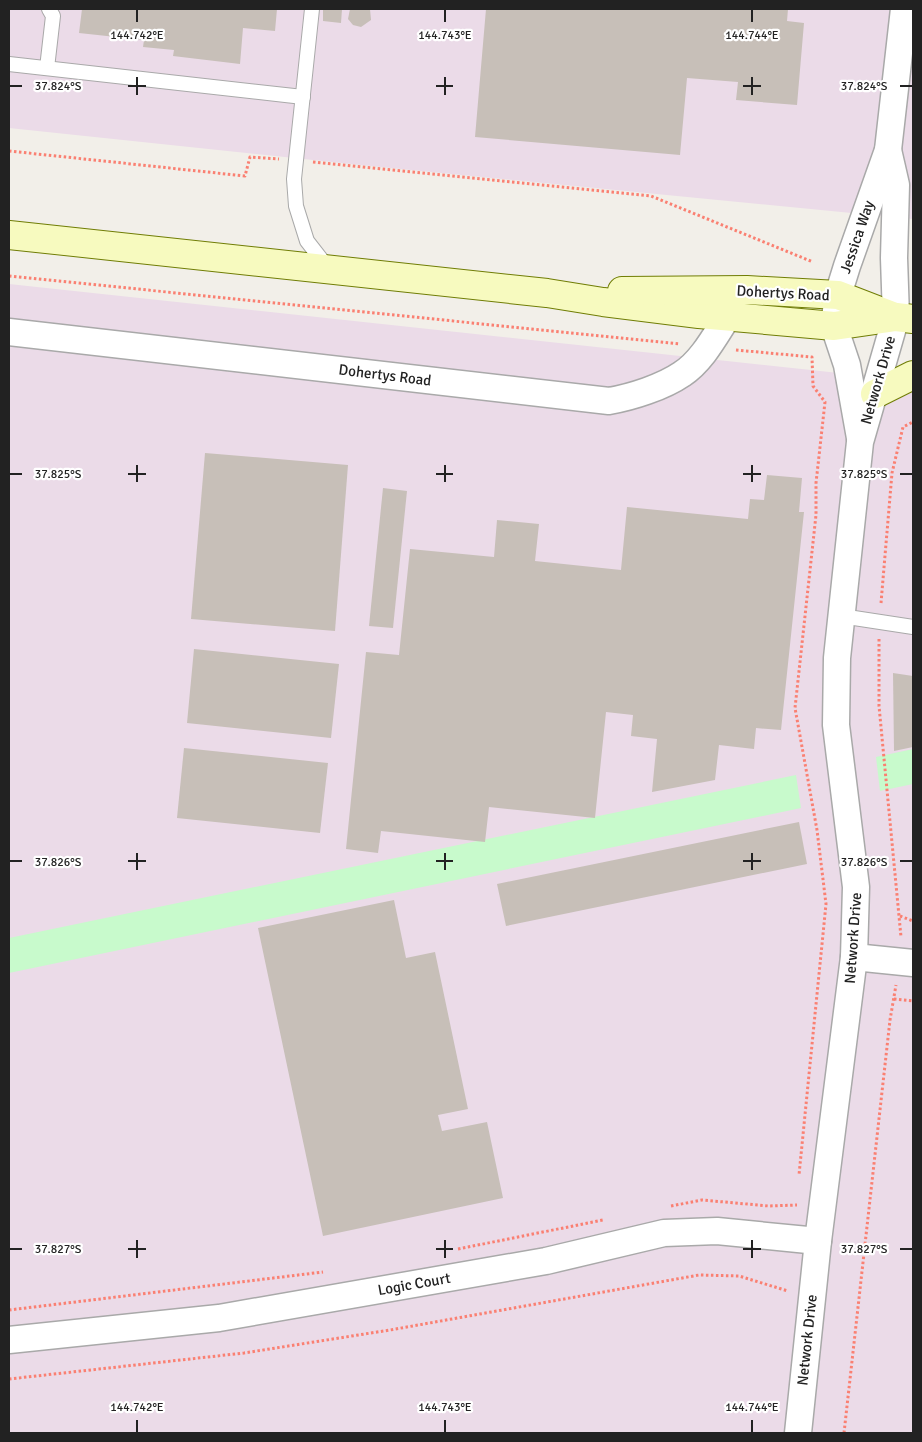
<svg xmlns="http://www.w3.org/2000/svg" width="922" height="1442" font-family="Signika,sans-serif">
	<rect width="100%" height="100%" fill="#f2efe9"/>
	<g fill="#ebdbe8">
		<path d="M9 9H913V219L360 165 9 128Z"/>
		<path d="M9 284 913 381V1433H9Z"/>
	</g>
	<g fill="#c8facc">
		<path d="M913 749V784L880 791 876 757Z"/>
		<path d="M796 775 801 808 9 973V938Z"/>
	</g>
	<g fill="#c7bfb8">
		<path d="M82 9H277L275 31 243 28 240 64 173 56 174 50 143 47 144 40 79 33Z"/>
		<path d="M323 9H342L341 23 323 21Z"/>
		<path d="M350 9H370L371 20 361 27 353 25 348 19Z"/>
		<path d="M486 9H788L787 21 804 23 797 105 736 100 738 82 687 78 680 155 475 137Z"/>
		<path d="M205 453 348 465 335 631 191 619Z"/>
		<path d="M767 475 802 478 799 512H804L781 730 756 728 754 749 719 745 715 780 652 792 657 739 631 736 633 715 606 712 595 818 489 807 485 842 381 831 378 853 346 849 366 652 399 655 410 549 494 557 497 520 539 524 535 561 621 570 627 507 748 519 750 499 764 500Z"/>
		<path d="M383 488 407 491 393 628 369 626Z"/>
		<path d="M194 649 339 664 331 738 187 723Z"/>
		<path d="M893 673 913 676V747L894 751Z"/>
		<path d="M184 748 328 763 320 833 177 818Z"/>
		<path d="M799 822 807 864 506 926 497 884Z"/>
		<path d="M394 900 406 958 435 952 468 1109 438 1115 442 1131 487 1122 503 1198 323 1236 258 928Z"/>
	</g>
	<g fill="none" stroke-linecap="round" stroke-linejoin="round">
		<g stroke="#a9a9a9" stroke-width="16">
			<g id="service">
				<path d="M312 9 294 179 296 206 307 241 328 268"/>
				<path d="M9 64 303 97"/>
				<path d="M47 68 53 16 49 9"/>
				<path d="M841 616 913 627"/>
			</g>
		</g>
		<g stroke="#a9a9a9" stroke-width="29">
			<g id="minor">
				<path d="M9 332 609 401C632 397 663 387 682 374 702 361 715 336 728 316"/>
				<path d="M860 438 847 365 834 326 838 295 847 266 888 150 904 9"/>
				<path d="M854 957 913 963"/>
				<path d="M9 1340 219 1318 546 1261 664 1233 717 1231 818 1241"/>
				<path d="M798 1433 818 1241 854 957 856 887 836 725 837 658 860 442 896 317 894 258 896 185 888 150"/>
			</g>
		</g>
		<g stroke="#707d05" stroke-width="30">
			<g id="secondary">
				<path d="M9 235 547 293 603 302 699 314 834 326 896 317 913 319"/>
				<path d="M622 291 747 290 838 295 895 317"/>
				<path d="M875 394 913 375"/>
			</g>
		</g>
		<g stroke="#fa8072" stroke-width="3" stroke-dasharray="2.5 2.5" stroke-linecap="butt">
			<path d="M9 151 245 176 250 157 279 159"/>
			<path d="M313 162 651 196 813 262"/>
			<path d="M9 276 680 344"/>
			<path d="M736 350 812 357 813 386 825 402 816 483V515L795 708 817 830 826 904 799 1175"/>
			<path d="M881 603 892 473 903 427 913 422"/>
			<path d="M879 639V706L901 937"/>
			<path d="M900 916 913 921"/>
			<path d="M894 999 913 1001"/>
			<path d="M671 1206 702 1200 769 1206 797 1205"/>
			<path d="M458 1249 603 1220"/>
			<path d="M9 1310 323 1272"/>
			<path d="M9 1379 244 1353 390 1330 699 1275 739 1276 788 1291"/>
			<path d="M844 1433 890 1020 896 985"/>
		</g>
		<use href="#service" stroke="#fff" stroke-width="14"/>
		<use href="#minor" stroke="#fff" stroke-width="26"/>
		<use href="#secondary" stroke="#f7fabf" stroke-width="28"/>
	</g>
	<path fill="none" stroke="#222" stroke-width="2" d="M137 10V22M445 10V22M752 10V22M137 77V95M445 77V95M752 77V95M10 86H22M128 86H146M436 86H453M743 86H761M900 86H912M137 465V482M445 465V482M752 465V482M10 474H22M128 474H146M436 474H453M743 474H761M900 474H912M137 853V870M445 853V870M752 853V870M10 861H22M128 861H146M436 861H453M743 861H761M900 861H912M137 1240V1258M445 1240V1258M752 1240V1258M10 1249H22M128 1249H146M436 1249H453M743 1249H761M900 1249H912M137 1420V1432M445 1420V1432M752 1420V1432"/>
	<g text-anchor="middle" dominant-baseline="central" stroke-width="4.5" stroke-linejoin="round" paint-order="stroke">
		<g font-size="15" fill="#222" stroke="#fff">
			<text transform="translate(857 237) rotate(-71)">Jessica Way</text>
			<text transform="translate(783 293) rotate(3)">Dohertys Road</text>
			<text transform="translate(385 375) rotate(7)">Dohertys Road</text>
			<text transform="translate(878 380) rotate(-74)">Network Drive</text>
			<text transform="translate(853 938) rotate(-86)">Network Drive</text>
			<text transform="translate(414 1284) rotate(-10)">Logic Court</text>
			<text transform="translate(807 1340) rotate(-84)">Network Drive</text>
		</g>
	</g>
	<g font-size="12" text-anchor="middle" fill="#222" stroke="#fff" stroke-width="4.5" stroke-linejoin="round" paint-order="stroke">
		<text x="137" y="39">144.742°E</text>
		<text x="445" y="39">144.743°E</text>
		<text x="752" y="39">144.744°E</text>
		<text x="58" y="90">37.824°S</text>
		<text x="864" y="90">37.824°S</text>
		<text x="58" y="478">37.825°S</text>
		<text x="864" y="478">37.825°S</text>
		<text x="58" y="866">37.826°S</text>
		<text x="864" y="866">37.826°S</text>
		<text x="58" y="1253">37.827°S</text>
		<text x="864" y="1253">37.827°S</text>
		<text x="137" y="1411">144.742°E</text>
		<text x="445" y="1411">144.743°E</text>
		<text x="752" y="1411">144.744°E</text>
	</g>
	<rect width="922" height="1442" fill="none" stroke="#222222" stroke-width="20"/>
</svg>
